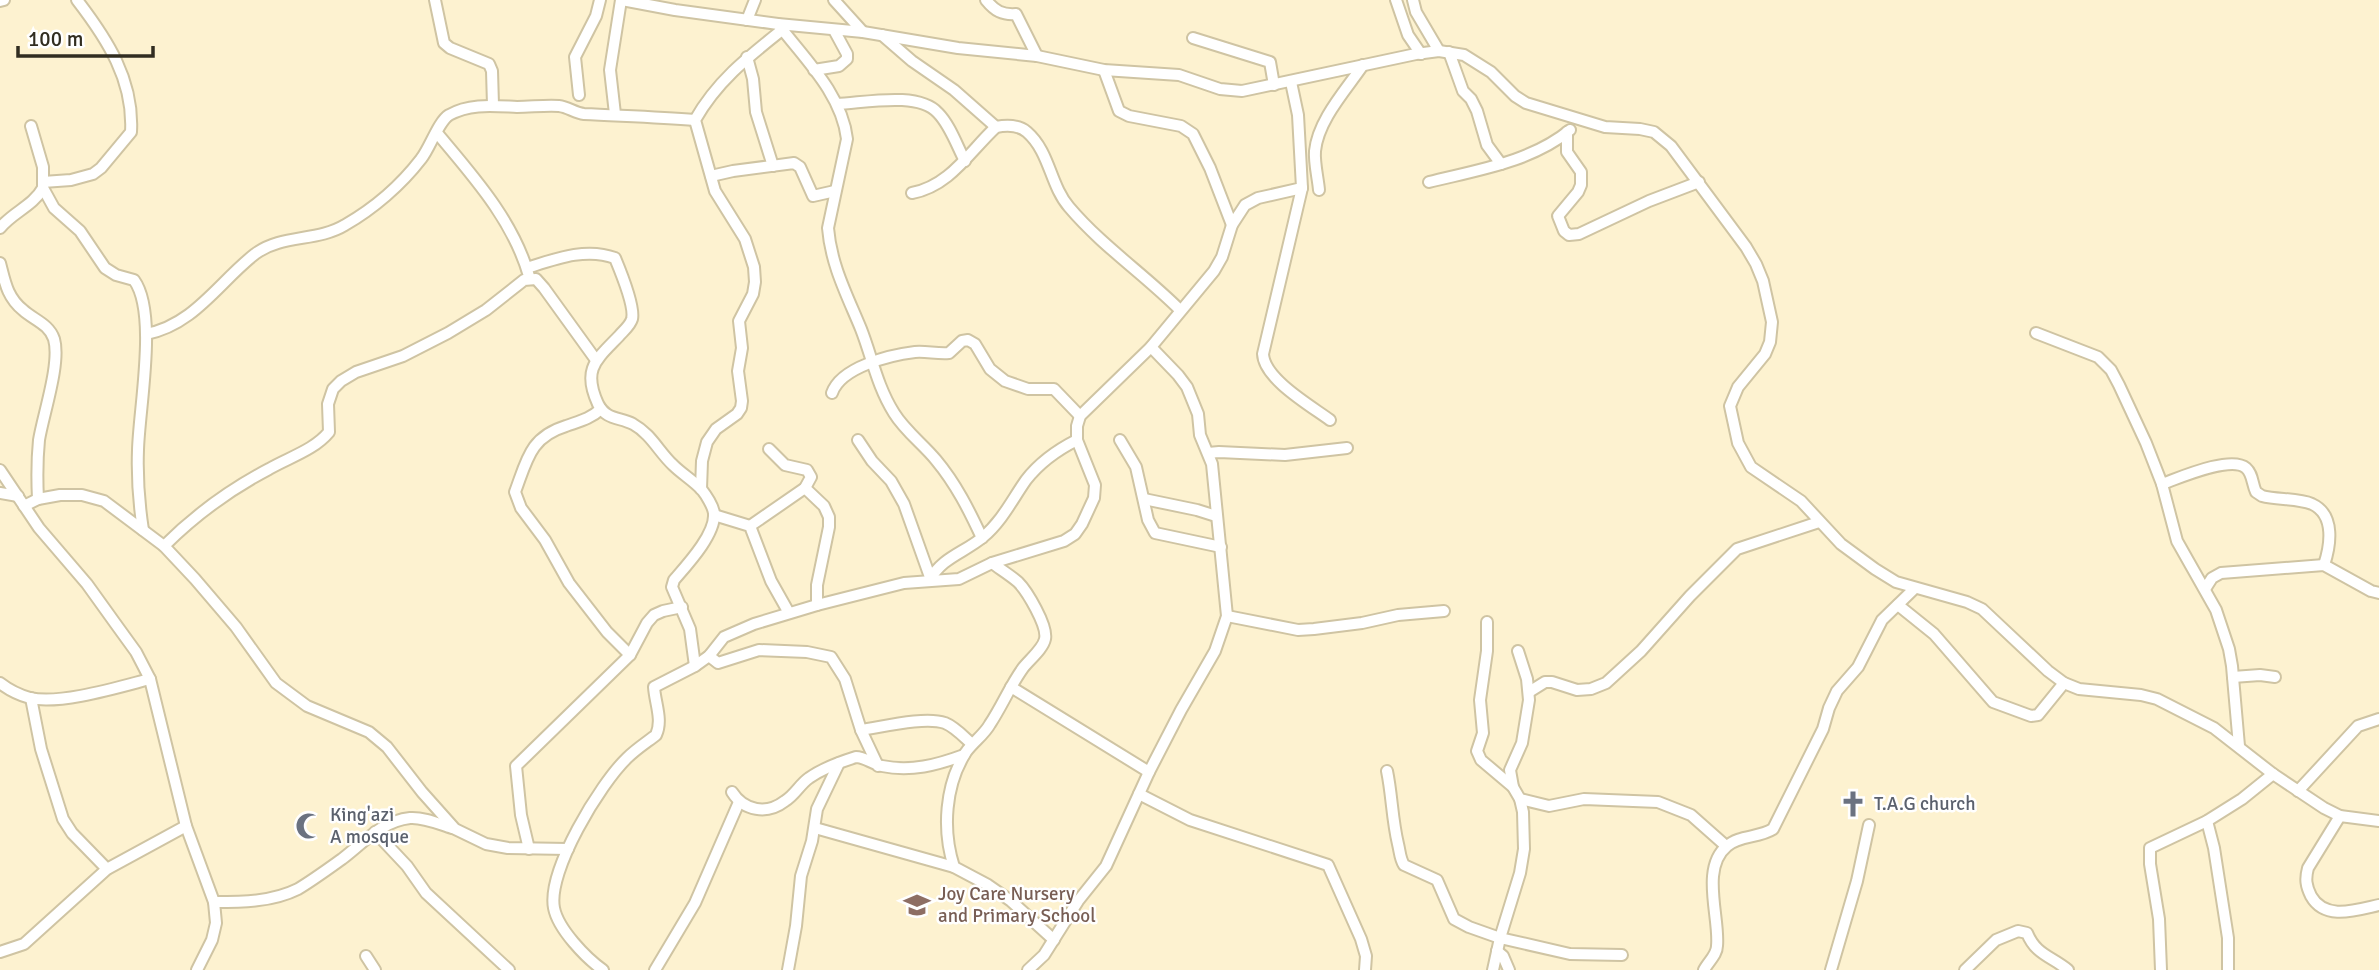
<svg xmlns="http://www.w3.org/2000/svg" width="2379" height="970" font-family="Signika,sans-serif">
	<rect width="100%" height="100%" fill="#fdf2d0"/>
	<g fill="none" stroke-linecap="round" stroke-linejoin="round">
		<g stroke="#cfc4a3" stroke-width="14">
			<g id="minor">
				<path d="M435 0 444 43 450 48 489 64 492 71 493 105"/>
				<path d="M622 0 675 10 778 24 863 32 958 48 1037 56 1104 70 1179 75 1220 89 1242 91 1416 54 1439 51 1464 55 1491 72 1515 96 1526 103 1605 127 1640 129 1654 132 1671 146 1746 247 1756 264 1763 281 1772 322 1770 342 1765 354 1738 387 1730 406 1738 443 1751 467 1801 501 1841 544 1875 569 1896 582 1967 602 1982 609 2048 671 2064 683 2079 689 2141 695 2157 699 2214 728 2273 774 2324 808 2340 816 2379 821"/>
				<path d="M834 0 863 32"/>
				<path d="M986 0C995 11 1002 15 1016 14L1037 56"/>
				<path d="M1396 0 1408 35 1421 54"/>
				<path d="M1413 0 1416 12 1439 51"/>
				<path d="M0 1 4 0"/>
				<path d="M747 20 755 0"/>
				<path d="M778 24C804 58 842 94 847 139L828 228C831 265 847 295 861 329 872 357 877 386 894 413 905 431 923 444 936 460 956 484 969 510 982 538"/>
				<path d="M882 35 912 61 954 90 996 127"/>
				<path d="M1193 38 1270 62 1274 85"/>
				<path d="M1449 52 1463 91 1471 99 1477 111 1487 145 1501 164"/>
				<path d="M747 57 753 79 756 112 773 166"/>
				<path d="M814 70 839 66 847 59V54L834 30"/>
				<path d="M1104 70 1119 111 1129 116 1181 126 1193 134 1210 168 1232 225"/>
				<path d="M579 95 575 57 596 16 600 0"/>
				<path d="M837 104C864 103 918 91 938 113 950 125 957 146 965 161"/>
				<path d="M615 114 610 70 621 0"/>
				<path d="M31 126 43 167V188L54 208 80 231 105 268 116 275 134 280C158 313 139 408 138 450 137 477 139 504 143 530"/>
				<path d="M1567 132V152L1581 172V185L1578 192 1558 216 1564 231 1569 235 1579 234 1649 201 1699 182"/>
				<path d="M437 133C473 176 513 220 529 276"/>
				<path d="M711 176 733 171 794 163 800 167 813 196 835 191"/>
				<path d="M43 182 71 180 93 174 101 168 131 132C134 80 107 39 77 0"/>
				<path d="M1429 182C1477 170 1531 162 1570 130"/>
				<path d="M1302 188 1263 354C1264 379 1311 406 1330 420"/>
				<path d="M1319 190C1318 178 1314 163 1315 151 1318 120 1346 90 1363 65"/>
				<path d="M912 193C950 186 970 151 996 127 1007 125 1019 125 1027 132 1050 152 1050 185 1069 207 1102 246 1144 274 1180 310"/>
				<path d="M0 228C13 212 33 206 43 188"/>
				<path d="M0 263C5 282 7 297 23 310 34 320 49 324 54 339 61 363 43 415 39 440 37 460 37 479 38 499"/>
				<path d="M527 268C555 259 586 247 615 258 620 270 635 307 632 319 630 326 623 331 619 336 596 360 582 369 598 404 606 420 619 417 633 424 651 434 659 452 673 465 682 474 694 481 702 490 706 495 713 506 714 513 716 534 687 565 674 580L672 587 690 629 695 666"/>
				<path d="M2036 333 2098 357 2111 370 2119 385 2146 443 2162 484 2177 541 2216 610 2229 649 2232 666 2239 746"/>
				<path d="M146 334C194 325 219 282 255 254 282 234 317 242 345 225 373 209 401 185 421 159 430 148 438 122 449 115 470 103 494 106 517 107 531 107 545 105 559 106 568 107 575 113 584 114 621 116 658 117 695 120"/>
				<path d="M832 393C841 367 890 355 915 352 926 351 937 354 949 353L962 341 968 340 975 344 990 369 1005 381 1028 389H1054L1080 416"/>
				<path d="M601 409C590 419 580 421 566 426 530 437 527 460 515 492L521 508 545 540 569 583 607 632 630 655"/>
				<path d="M858 440 872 461 891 481 904 504 930 577"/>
				<path d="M1120 440 1136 467 1148 520 1155 533 1221 547"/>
				<path d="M1208 453 1219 452 1285 455 1347 448"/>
				<path d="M0 470 39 528 87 584 115 623 136 652 150 679 186 826 214 902 216 923 212 940 197 970"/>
				<path d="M2162 484C2179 478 2231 455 2246 468 2253 474 2252 484 2256 492L2262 496C2277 500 2298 498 2312 504 2336 515 2330 547 2324 565"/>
				<path d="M805 488 824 506 829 517V527L817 585V605"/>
				<path d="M701 489 702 461 707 442 716 429 737 414 741 408 742 401 738 371 742 348 739 321 753 294 755 282 754 267 745 239 715 191 695 120C717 81 748 57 782 30"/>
				<path d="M0 493 18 496"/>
				<path d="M1144 499 1197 510 1216 516"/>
				<path d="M24 506 38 499 60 495H82L104 501 164 546 195 579 236 627 276 683 307 706 369 732 387 747 422 792 455 829 486 844 508 848 568 849"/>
				<path d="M714 515 750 526 771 581 789 613"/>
				<path d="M750 526 805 488 811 477 807 470 785 465 769 449"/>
				<path d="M164 546C195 515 231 489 269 469 290 457 314 450 329 432L328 404 333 389 341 381 356 372 403 356 448 333 486 310 524 280 536 279 544 288 596 360"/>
				<path d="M992 563C1000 569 1010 575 1018 582 1027 591 1048 626 1045 639 1043 649 1029 660 1023 668 1010 686 1002 706 990 724 984 735 973 742 966 752 945 785 942 830 954 867L988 885 1011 901 1054 940"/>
				<path d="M929 581C942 557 964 553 983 537 1002 521 1012 500 1026 480 1040 462 1057 450 1077 440"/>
				<path d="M2205 589 2212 578 2221 573 2324 565 2371 591 2379 593"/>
				<path d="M1898 605 1934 634 1993 702 2031 716 2038 715 2064 683"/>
				<path d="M1227 616 1298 630 1314 629 1362 623 1398 615 1444 611"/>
				<path d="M1487 622V651L1480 700 1483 733 1477 751 1481 760 1513 787 1520 799 1523 812 1524 849 1520 873 1500 938 1493 970"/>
				<path d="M709 656 718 663 759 650 807 652 831 657 845 679 861 730 878 766"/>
				<path d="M2233 677 2260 675 2275 677"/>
				<path d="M0 683C9 690 19 695 30 698 60 705 119 687 150 679"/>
				<path d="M1011 687 1149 772"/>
				<path d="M1529 692 1545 682H1552L1577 690 1591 689 1606 683 1641 651 1690 596 1737 549 1819 522"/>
				<path d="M31 698 41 749 63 819 72 833 107 869"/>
				<path d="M861 730C882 727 925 716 945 723 955 727 964 737 972 744"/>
				<path d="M1387 771C1392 795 1392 819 1398 844 1400 852 1400 859 1404 865L1437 880 1454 919 1469 927 1500 938 1570 954 1622 955"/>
				<path d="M1513 787 1510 770 1522 743 1529 700 1527 679 1518 651"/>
				<path d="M2298 791 2358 726 2379 719"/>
				<path d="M732 792C744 811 767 815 785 801 795 795 800 784 809 778 823 768 840 762 856 757 865 757 872 764 882 766 911 772 937 765 964 755"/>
				<path d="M1139 794 1190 820 1328 865 1361 939 1366 956 1365 970"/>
				<path d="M1520 799 1549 806 1584 799 1658 802 1691 815 1726 846"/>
				<path d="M2340 816 2308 868C2305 879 2306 886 2311 896 2325 921 2356 910 2379 905"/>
				<path d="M2207 821 2214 848 2228 938V970"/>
				<path d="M815 828 954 867"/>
				<path d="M375 832 407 866 426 893 509 970"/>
				<path d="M529 849 521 815 516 766 630 655 647 623 654 615 663 611 682 607"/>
				<path d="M214 902C242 902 272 902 298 889 313 880 328 869 342 859 363 843 382 821 410 818 424 817 439 824 452 828"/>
				<path d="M1497 951 1503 956 1509 970"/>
				<path d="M0 952 24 944 107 869 186 826"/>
				<path d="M366 956 375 970"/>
				<path d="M603 970C586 958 558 929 554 908 547 871 600 784 627 758 636 749 647 742 656 735 663 720 655 703 654 687L695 666 709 656 724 637 754 624 817 605 904 583 959 579 992 563 1064 541 1075 534 1082 524 1094 498 1095 485 1077 440V426L1080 416 1151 347 1214 271 1222 257 1232 225 1245 205 1258 198 1302 188 1298 115 1291 82"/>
				<path d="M655 970 695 903 739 802"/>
				<path d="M788 970 796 926 801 876 812 841 817 809 839 763"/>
				<path d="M1028 970 1044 955 1078 901 1106 866 1149 772 1181 710 1215 651 1227 616 1212 464 1200 435 1198 414 1187 387 1178 375 1151 347"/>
				<path d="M1704 970C1708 962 1717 955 1717 946 1720 918 1700 868 1727 846 1739 835 1759 838 1773 829L1823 729 1829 708 1837 691 1858 667 1882 620 1915 588"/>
				<path d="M1831 970 1857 881 1869 825"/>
				<path d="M1965 970 1996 940 2018 931 2027 933C2036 955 2051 956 2068 970"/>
				<path d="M2161 970 2159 919 2150 864V848L2207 821 2242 799 2273 774"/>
			</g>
		</g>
		<use href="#minor" stroke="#fff" stroke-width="10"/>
	</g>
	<defs>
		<g id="church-bare" transform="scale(2.1)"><path d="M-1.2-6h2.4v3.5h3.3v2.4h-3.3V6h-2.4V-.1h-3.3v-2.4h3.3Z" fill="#6b7280" stroke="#fff" stroke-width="2.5" paint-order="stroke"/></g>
		<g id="mosque-bare" transform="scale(2.1)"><path d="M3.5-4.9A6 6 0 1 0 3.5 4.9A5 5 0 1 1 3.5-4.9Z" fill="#6b7280" stroke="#fff" stroke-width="2.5" paint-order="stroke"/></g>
		<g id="school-bare" transform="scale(2.1)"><path d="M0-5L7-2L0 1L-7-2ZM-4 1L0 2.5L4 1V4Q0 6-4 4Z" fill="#8d6e63" stroke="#fff" stroke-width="2.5" paint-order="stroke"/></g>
	</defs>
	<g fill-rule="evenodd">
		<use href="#church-bare" x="1853" y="804"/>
		<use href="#mosque-bare" x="309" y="826"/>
		<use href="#school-bare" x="917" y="905"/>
	</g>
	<g text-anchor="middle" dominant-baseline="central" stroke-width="5" stroke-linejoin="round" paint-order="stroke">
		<g font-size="19" fill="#5b616d" stroke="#fff" text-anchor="start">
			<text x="1874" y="804">T.A.G church</text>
			<text x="330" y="815">King'azi<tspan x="330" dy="22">A mosque</tspan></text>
		</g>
		<g font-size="19" fill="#785e54" stroke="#fff" text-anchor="start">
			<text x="938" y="894">Joy Care Nursery<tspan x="938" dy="22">and Primary School</tspan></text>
		</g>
	</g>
	<path d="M18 46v10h135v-10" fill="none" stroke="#312d20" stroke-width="3.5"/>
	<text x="28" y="46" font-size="21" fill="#312d20" stroke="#ffffff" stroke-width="5" paint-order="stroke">100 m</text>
</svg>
